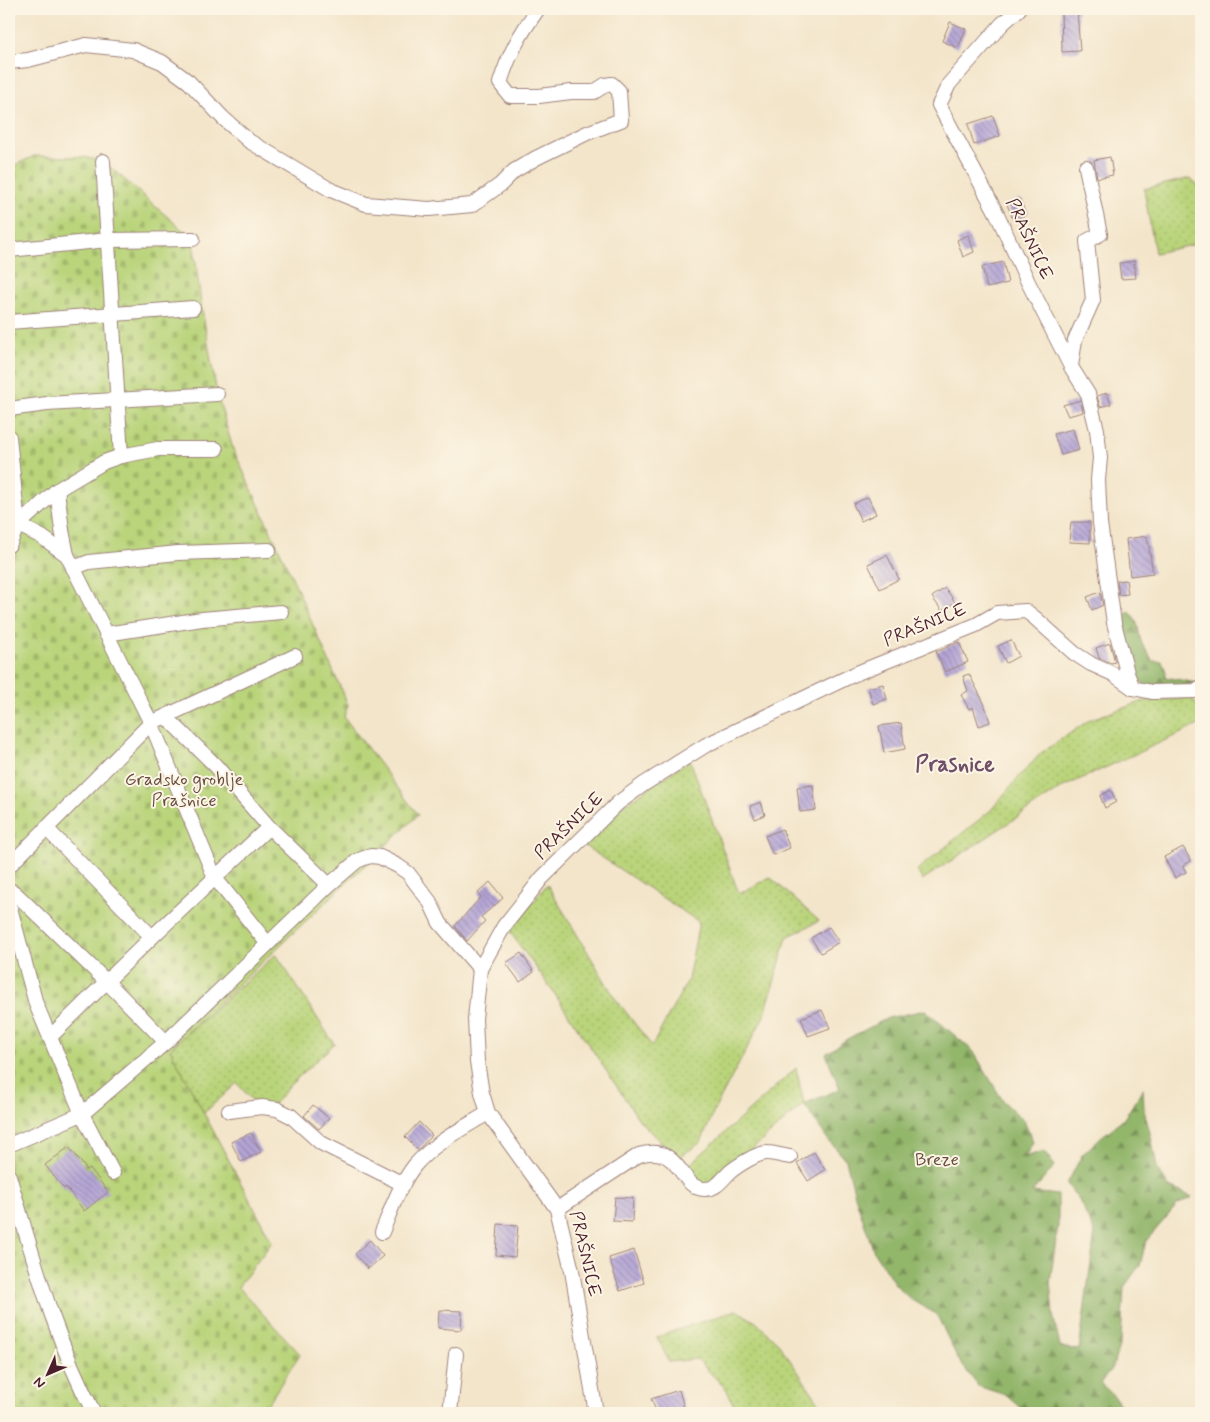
<svg xmlns="http://www.w3.org/2000/svg" width="1210" height="1422" font-family="Mynerve,sans-serif">
	<defs>
		<pattern id="grass-dots" width="8" height="8" patternUnits="userSpaceOnUse" patternTransform="scale(1.25)"><rect width="8" height="8" fill="#b9d47a"/><path d="M2 2h.1M6 6h.1" fill="none" stroke="#a1b66a" stroke-width="1.8" stroke-linecap="round"/></pattern>
		<pattern id="forest-firs" width="22" height="20" patternUnits="userSpaceOnUse" patternTransform="scale(1.25)"><rect width="22" height="20" fill="#92b66a"/><path d="M5 1l3.5 6h-7zM16 11l3.5 6h-7z" fill="#799357"/></pattern>
		<pattern id="cemetery-stones" width="16" height="16" patternUnits="userSpaceOnUse" patternTransform="scale(1.25)"><rect width="16" height="16" fill="#b9d47a"/><path d="M2 7V4a2 2 0 0 1 4 0v3zM10 15v-3a2 2 0 0 1 4 0v3z" fill="#a1b66a"/></pattern>
		<pattern id="building-back-hatch" width="6" height="6" patternUnits="userSpaceOnUse" patternTransform="scale(1.25)"><rect width="6" height="6" fill="#b4a5d6"/><path d="M-1 5l2 2M0 0l6 6M5-1l2 2" fill="none" stroke="#9486ae"/></pattern>
	</defs>
	<rect width="100%" height="100%" fill="#fcf5e5"/>
	<filter id="ink" filterUnits="userSpaceOnUse"><feTurbulence type="fractalNoise" baseFrequency=".02" numOctaves="2"/><feDisplacementMap in="SourceGraphic" scale="10" xChannelSelector="R" yChannelSelector="G"/><feConvolveMatrix kernelMatrix="1 2 1 2 8 2 1 2 1" color-interpolation-filters="sRGB"/></filter>
	<filter id="wash" filterUnits="userSpaceOnUse"><feTurbulence type="fractalNoise" baseFrequency=".0096" numOctaves="4" result="noise"/><feDisplacementMap in="SourceGraphic" scale="20" xChannelSelector="R" yChannelSelector="G"/><feGaussianBlur stdDeviation="1.12" result="paint"/><feColorMatrix in="noise" values="0 0 0 0 0 0 0 0 0 0 0 0 0 0 0 0 0 1.4 0 .05"/><feComposite in="paint" operator="in"/></filter>
	<g filter="url(#wash)">
		<rect width="100%" height="100%" fill="#f3e5ca"/>
		<g fill="url(#grass-dots)" stroke="#827a52">
			<path d="M1191 178 1201 189V243L1155 253 1144 189Z"/>
			<path d="M1191 698 1201 709V724L1063 787 922 880 917 870 991 810 1016 780 1041 753 1091 719 1144 701Z"/>
			<path d="M690 760 739 894 770 877 819 921 787 937 765 1014 716 1107 701 1142 677 1159 640 1121 554 993 510 932 547 884 615 998 652 1046 688 980 699 922 582 844 622 806Z"/>
			<path d="M276 954 334 1044 290 1085 265 1115 237 1083 204 1113 170 1049Z"/>
			<path d="M796 1068 804 1104 703 1192 685 1169Z"/>
			<path d="M736 1310 756 1322 779 1344 826 1413H784L783 1411 775 1413H737L727 1390 697 1359 669 1362 657 1337Z"/>
		</g>
		<g fill="url(#forest-firs)" stroke="#6e6a4a">
			<path d="M1129 611C1140 623 1137 630 1142 644 1145 650 1150 654 1152 661H1162L1166 672 1165 677 1196 683 1149 692 1127 665 1118 622Z"/>
			<path d="M925 1010 973 1051 1003 1101 1024 1121 1033 1142 1025 1157 1044 1151 1055 1166 1032 1192 1058 1195V1225L1050 1282 1053 1315 1060 1347 1079 1350 1095 1233 1079 1200 1067 1184 1082 1155 1101 1137 1123 1120 1143 1089 1144 1110 1152 1141 1157 1168 1169 1187 1192 1197 1177 1205 1146 1241 1140 1265 1124 1287 1121 1339 1112 1369 1100 1383 1115 1397 1122 1409 1117 1413H1025L1008 1396 978 1386 958 1359 937 1315 910 1299 895 1284 874 1252 856 1199 846 1160 826 1137 804 1104 840 1089 826 1054 847 1039 888 1018Z"/>
		</g>
		<path fill="url(#cemetery-stones)" stroke="#827a52" d="M34 156 82 157 103 161 193 239 201 304 217 394 233 449 292 577 348 705 344 717 418 815 170 1049 272 1242 238 1287 300 1354 262 1413H9V168Z"/>
		<g id="blocks">
			<g fill="url(#building-back-hatch)">
				<path d="M1061 9H1077L1080 51 1062 52Z"/>
				<path d="M950 22 966 29 958 48 942 41Z"/>
				<path d="M993 116 1000 136 974 145 968 124Z"/>
				<path d="M1110 157 1113 175 1097 178 1094 160Z"/>
				<path d="M1020 199 1026 215 1013 220 1007 204Z"/>
				<path d="M968 235 974 252 963 257 957 240Z"/>
				<path d="M1134 261 1136 278 1121 279 1119 263Z"/>
				<path d="M1003 262 1008 283 987 288 982 267Z"/>
				<path d="M1107 393 1111 404 1100 407 1097 396Z"/>
				<path d="M1081 400 1083 412 1068 416 1063 405Z"/>
				<path d="M1073 429 1079 450 1061 455 1054 434Z"/>
				<path d="M868 497 876 514 861 521 853 504Z"/>
				<path d="M1071 522H1090V543L1069 542Z"/>
				<path d="M1147 536 1153 573 1130 576 1126 539Z"/>
				<path d="M887 555 899 579 880 589 868 564Z"/>
				<path d="M1126 580 1128 594 1119 595 1117 581Z"/>
				<path d="M945 588 955 602 942 611 932 597Z"/>
				<path d="M1100 592 1103 605 1092 610 1087 597Z"/>
				<path d="M1011 640 1019 656 1006 663 998 646Z"/>
				<path d="M959 642 968 662 945 672 936 652Z"/>
				<path d="M1110 643 1115 662 1111 663 1099 658 1096 648Z"/>
				<path d="M969 674 984 703 990 722 979 726 973 707 969 709 961 695 968 691 963 676Z"/>
				<path d="M883 684 887 699 873 704 868 688Z"/>
				<path d="M901 723 905 749 884 753 879 726Z"/>
				<path d="M813 785 816 810 800 812 797 787Z"/>
				<path d="M1111 790 1116 802 1105 808 1100 796Z"/>
				<path d="M761 802 765 815 755 819 750 806Z"/>
				<path d="M782 829 790 848 773 855 765 836Z"/>
				<path d="M1183 847 1191 861 1183 866 1186 872 1175 878 1164 857Z"/>
				<path d="M490 882 503 898 481 917 485 921 467 941 455 926 481 897 478 893Z"/>
				<path d="M829 927 839 942 821 953 811 938Z"/>
				<path d="M521 953 534 972 520 982 506 963Z"/>
				<path d="M822 1010 830 1028 808 1036 801 1018Z"/>
				<path d="M313 1105 329 1118 319 1129 304 1116Z"/>
				<path d="M419 1122 432 1135 418 1150 405 1137Z"/>
				<path d="M251 1133 261 1152 241 1162 231 1142Z"/>
				<path d="M69 1147 87 1170 90 1168 108 1192 84 1211 66 1187 64 1189 45 1165Z"/>
				<path d="M814 1152 825 1170 808 1181 797 1163Z"/>
				<path d="M615 1197 633 1198 632 1222 613 1221Z"/>
				<path d="M498 1224 518 1226 515 1257 496 1255Z"/>
				<path d="M370 1240 383 1256 368 1269 355 1254Z"/>
				<path d="M634 1250 644 1283 620 1291 609 1258Z"/>
				<path d="M439 1310 462 1311 461 1330 438 1328Z"/>
				<path d="M679 1390 685 1411 679 1413H657L651 1399Z"/>
			</g>
		</g>
	</g>
	<g filter="url(#ink)">
		<use href="#blocks" fill-opacity="0" stroke="#9e827a" stroke-width="1"/>
		<g fill="none" stroke-linecap="round" stroke-linejoin="round">
			<g stroke="#9e827a" stroke-width="16">
				<g id="minor">
					<path d="M1019 9 1002 24 949 84 939 105 997 214 1028 282 1071 367 1088 394 1097 430 1100 458 1098 480 1100 523 1114 623 1128 676 1133 688"/>
					<path d="M9 62 28 60 86 45 133 50 162 62 189 82 223 118 249 141 331 190 366 204 429 209 472 205 500 185 514 171 536 158 587 133 621 120 619 91 612 84 605 85 594 92H571L539 96H510L500 83C509 54 520 34 538 9"/>
					<path d="M103 161 121 456"/>
					<path d="M9 250 108 240 193 239"/>
					<path d="M9 322 193 308"/>
					<path d="M1071 366 1075 340 1093 300 1087 241 1100 234 1086 167"/>
					<path d="M9 409 47 404 217 394"/>
					<path d="M9 437 18 525"/>
					<path d="M57 490 62 530 67 555"/>
					<path d="M9 520 42 537 67 555 151 723 215 878 267 943"/>
					<path d="M9 545 18 525 57 490 104 462 121 456 158 449H216"/>
					<path d="M73 568 89 562 178 553 269 550"/>
					<path d="M106 634 202 619 281 612"/>
					<path d="M166 717 215 765 269 827 329 885"/>
					<path d="M46 828 152 937 50 1037"/>
					<path d="M9 866 151 723 295 656"/>
					<path d="M9 890 15 893 106 981 166 1042"/>
					<path d="M9 904 36 1004 82 1114 113 1173"/>
					<path d="M152 937 269 827"/>
					<path d="M229 1111 262 1107 277 1109 291 1116 321 1143 403 1184"/>
					<path d="M9 1145 82 1114 166 1042 329 885 357 861 364 858 371 856 380 857 398 866 408 873 430 902 440 923 480 969"/>
					<path d="M9 1176C33 1256 54 1338 94 1413"/>
					<path d="M557 1209 639 1155C682 1142 679 1190 705 1189 717 1189 722 1179 730 1172 737 1166 757 1153 767 1153 774 1153 783 1156 790 1157"/>
					<path d="M382 1232C391 1210 400 1184 415 1165 435 1142 462 1129 488 1113"/>
					<path d="M450 1413 456 1354"/>
					<path d="M596 1413 572 1271 557 1209 488 1113 482 1093 477 1062 475 1019 480 969 504 926 542 878 618 803 644 784 706 745 857 673 976 625 997 613 1026 611 1035 618 1074 653 1091 664 1113 674 1133 688 1152 692 1195 691 1201 687"/>
				</g>
			</g>
			<use href="#minor" stroke="#fff" stroke-width="14"/>
		</g>
	</g>
	<g text-anchor="middle" dominant-baseline="central" stroke-width="4" stroke-linejoin="round" paint-order="stroke">
		<g font-size="18" fill="#4a1f2b" stroke="#fcf5e5">
			<text transform="translate(1029 239) rotate(65)">PRAŠNICE</text>
			<text transform="translate(925 625) rotate(-22)">PRAŠNICE</text>
			<text transform="translate(569 826) rotate(-44)">PRAŠNICE</text>
			<text transform="translate(585 1254) rotate(77)">PRAŠNICE</text>
		</g>
		<g font-size="18" fill="#664c3f" stroke="#fcf5e5">
			<text x="184" y="780">Gradsko groblje<tspan x="184" dy="21">Prašnice</tspan></text>
			<text x="937" y="1160">Breze</text>
		</g>
		<g font-size="22" font-weight="bold" fill="#6f4e67" stroke="#fcf5e5">
			<text x="955" y="765">Prasnice</text>
		</g>
	</g>
	<rect width="1210" height="1422" fill="none" stroke="#fcf5e5" stroke-width="30"/>
	<g transform="translate(48 1374) rotate(225)" stroke="#fcf5e5" stroke-width="4" paint-order="stroke">
	<path d="M0-4L9 19L0 12L-9 19Z" fill="#4a1f2b"/>
	<text y="-8" font-size="14" font-weight="bold" text-anchor="middle" fill="#4a1f2b">N</text>
	</g>
</svg>
